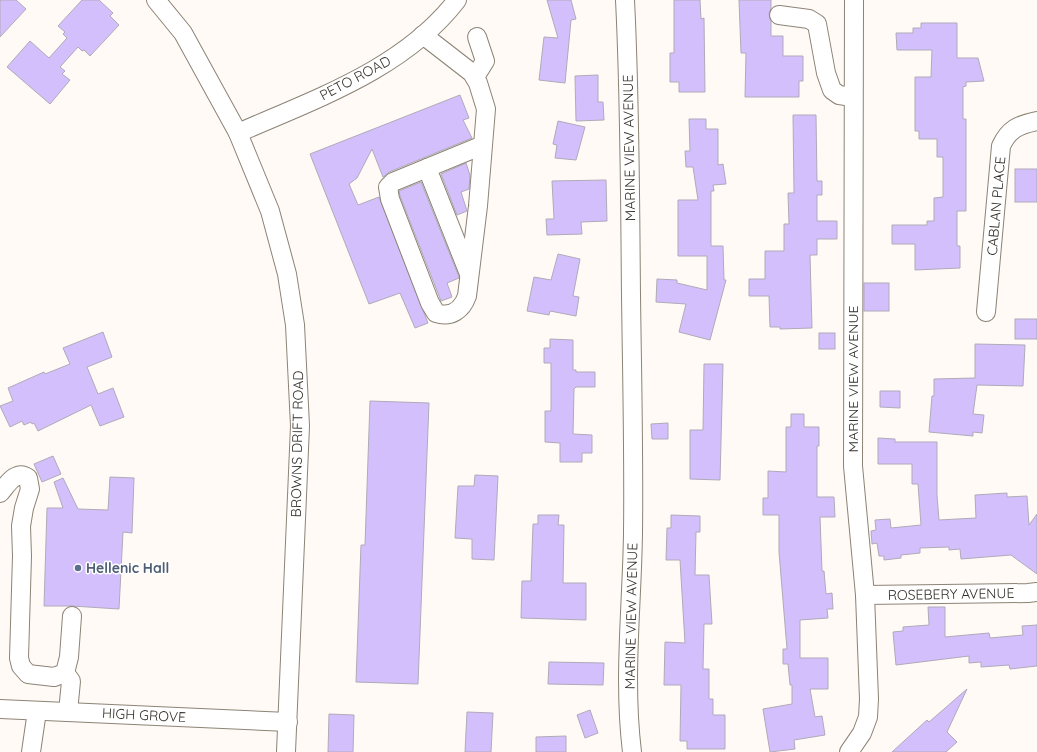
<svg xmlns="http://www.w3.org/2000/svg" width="1037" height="752" font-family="Quicksand,sans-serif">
	<rect width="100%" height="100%" fill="#fffaf5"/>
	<g fill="#d4bffd" stroke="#afaab9">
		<path d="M0 0H16L26 9 0 37Z"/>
		<path d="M82 0H99L113 13 110 16 119 25 90 56 84 50 82 51 78 47 60 67 65 71 62 74 70 80 50 104 7 67 30 41 49 58 67 38 63 34 65 32 58 26Z"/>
		<path d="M547 0H571L576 19 571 20 565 83 539 80 544 37 558 38Z"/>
		<path d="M674 0H700L701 19 704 18 705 92H679V82H670V53H674Z"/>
		<path d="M739 0H771V8L769 14 771 21V36H783V56H803V81H799V97H745L746 53H741Z"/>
		<path d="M921 23H957V58H978L984 81 966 82V86L963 87V119H966V211H957V246H960V268L915 270V244H892V225H927V221H934V198L943 197V157H937V139H919V131H915V77H931L932 50H897L896 33H913V28H921Z"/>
		<path d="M598 75V102H603L604 120 576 121 575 76Z"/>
		<path d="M460 95 469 118 463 120 472 138 389 172 383 177 372 149 357 178 349 184 358 205 379 197 428 323 415 328 400 293 369 304 310 154Z"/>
		<path d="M793 115H816L817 181H822V195H817V221H837V239H817V255H810L812 328 780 329V327H770L769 296H749V279H765V251H784V224H789L788 193H794Z"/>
		<path d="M689 119H706V129H718V165L723 164 726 184 713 185 714 191H711V246H723L724 280H726L710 340 679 332 686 304 656 302 657 279 677 280V283L707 290V256H678V200H698L693 167H686L685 151H690Z"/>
		<path d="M558 121 585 127 576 160 555 158 557 145 553 144Z"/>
		<path d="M466 163 470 175 469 189 461 192 467 211 457 215 441 174Z"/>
		<rect x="1015" y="169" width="22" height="33"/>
		<path d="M606 180 607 221 581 222 582 234 547 235 546 219H554L552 181Z"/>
		<path d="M421 182 459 277V278L447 283 452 297 441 301 400 196 399 191Z"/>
		<path d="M558 254 580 259 573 296 579 297 576 316 550 311 549 315 527 311 534 277 551 280Z"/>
		<rect x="864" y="283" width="25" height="28"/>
		<rect x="1015" y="319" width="22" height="20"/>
		<path d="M103 332 112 357 87 367 98 394 113 388 124 417 100 426 91 405 38 431 34 423 32 424 31 422 24 425 22 421 10 427 0 406 13 401 8 388 44 372 45 374 70 364 63 348Z"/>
		<rect x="819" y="333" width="16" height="16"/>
		<path d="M550 339 573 340V370H576V372H595V387H576L574 389 573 434 592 435V453H582V462H560V443L545 442V411H551V363H544V348H550Z"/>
		<path d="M975 344 1025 345 1023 386 977 385 973 414 984 415 982 433 973 432V436L929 432 932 396H934V379L975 378Z"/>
		<path d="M704 364H723L720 480 690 479V430H703Z"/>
		<path d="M880 391H900V408L880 407Z"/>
		<path d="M370 401 429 403 418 684 356 682 361 545H365Z"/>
		<path d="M791 414H804V427H819V446H817V497H834L835 517H820L822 571H824L826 594 832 593 833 609H827L828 618 800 620V658H828V689H810L815 717 822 716 825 735 794 740 795 749 770 752 763 709 792 704V685H790L788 664H783V649H787L779 552V515H763V498H768V471L786 472V427H791Z"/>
		<path d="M668 423V439H652L651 424Z"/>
		<path d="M878 438 895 439V442H937V495L939 520 976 518 975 495 1007 493V497L1027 496 1029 525 1037 514V574L1011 555 961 559 960 549 949 550V547L920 548V553L901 555V558L884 560V556H879L877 543 872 544 871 531 876 530 875 520 890 519 891 528 921 525 918 484H912V464H878Z"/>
		<path d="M53 456 61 474 42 482 34 464Z"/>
		<path d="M475 475 498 476 494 560 472 559V539L455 538 458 486H474Z"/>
		<path d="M110 477 134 478 132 533 123 532 119 609 72 606H44L47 508H63L54 482 63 478 78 509 108 510Z"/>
		<path d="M538 515H559L558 525H564L563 583H586V620L521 618 522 581H531L533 524H538Z"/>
		<path d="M671 515 700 516V532H696L695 575H709L712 624H704L703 669H709V699H713V715H725V749H687V741H680L681 685H664L665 642 685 643 680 560H666L667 528H671Z"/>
		<path d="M928 607H945V637L989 633 990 638 1023 635 1022 626 1037 625V666L1010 669 1009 665 981 667V662L969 663V656L896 665 893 632 903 631V627L929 625Z"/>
		<path d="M549 662 604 663 603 685 548 684Z"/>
		<path d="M967 689 947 732 957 742 946 752H892L927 720 929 722Z"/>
		<path d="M590 710 598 733 585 738 577 715Z"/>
		<path d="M467 712 493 713 491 752H465Z"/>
		<path d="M329 714 354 715 353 752H328Z"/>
		<path d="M566 736V752H536V737Z"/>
	</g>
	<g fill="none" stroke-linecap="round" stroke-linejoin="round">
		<g stroke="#8c8376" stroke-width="20">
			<g id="minor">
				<path d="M156 0 183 33 238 133 270 211 287 274 295 325 300 426 286 752"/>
				<path d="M625 0C630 98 630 197 631 295 632 374 634 454 633 533 632 606 623 679 632 752"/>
				<path d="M779 15 809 19 817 24 826 73 832 90 839 95 853 97"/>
				<path d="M423 35 472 73 478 83 486 109 478 206 467 296C462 310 451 318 436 313L430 303 390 199 388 187 393 182 483 145"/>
				<path d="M475 77 485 61 477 37"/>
				<path d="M238 133C315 99 404 69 457 0"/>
				<path d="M427 168 469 274"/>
				<path d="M986 312 1001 146C1009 129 1018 125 1037 121"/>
				<path d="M0 493C7 485 16 469 28 478L30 489 24 508 21 526 22 556 19 658 21 666 28 674 54 677 65 673 69 657 72 616"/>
				<path d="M865 595 1028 593 1037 592"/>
				<path d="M65 673 71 681 68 712"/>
				<path d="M0 709 288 722"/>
				<path d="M31 752 37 711"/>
				<path d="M849 752 862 733 868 717 869 699 865 595 853 466 854 0"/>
			</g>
		</g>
		<use href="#minor" stroke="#fff" stroke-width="18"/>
	</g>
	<circle fill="#5c6f8a" stroke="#fff" stroke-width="1.5" cx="78" cy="568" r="4"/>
	<g text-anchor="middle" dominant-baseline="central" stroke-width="3" stroke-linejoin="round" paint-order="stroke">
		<g font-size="14" fill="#34302b" stroke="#fff">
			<text transform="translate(355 78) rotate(-28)">PETO ROAD</text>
			<text transform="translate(629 148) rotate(-91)">MARINE VIEW AVENUE</text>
			<text transform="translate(996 206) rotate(-85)">CABLAN PLACE</text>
			<text transform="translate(853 379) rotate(-90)">MARINE VIEW AVENUE</text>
			<text transform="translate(297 444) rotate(-89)">BROWNS DRIFT ROAD</text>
			<text transform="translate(951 594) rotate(-1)">ROSEBERY AVENUE</text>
			<text transform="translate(631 616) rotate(-89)">MARINE VIEW AVENUE</text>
			<text transform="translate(144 715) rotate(3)">HIGH GROVE</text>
		</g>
		<g font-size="14" font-weight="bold" fill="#4e5e75" stroke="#fff" text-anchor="start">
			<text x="86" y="568">Hellenic Hall</text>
		</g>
	</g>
</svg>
